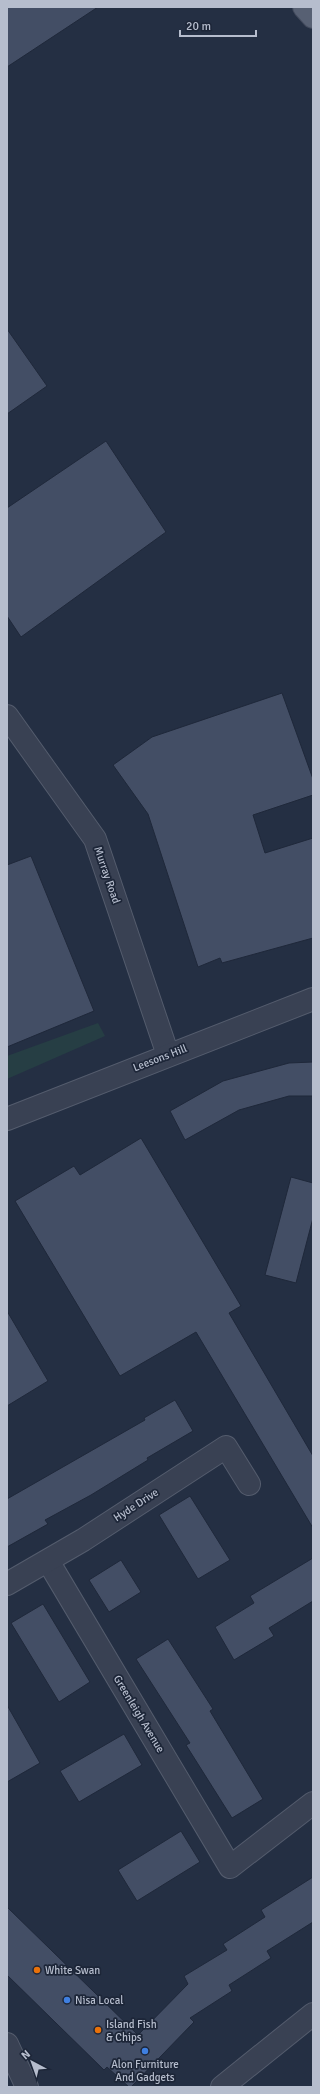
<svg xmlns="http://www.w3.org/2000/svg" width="320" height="2094" font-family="Signika,sans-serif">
	<rect width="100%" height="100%" fill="#242f43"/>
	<path fill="#263e44" d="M98 1023 105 1036 7 1079V1056Z"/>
	<g fill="#434e65" stroke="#1f283a">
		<path d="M7 7H98L7 67Z"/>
		<path d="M7 329 47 386 7 414Z"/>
		<path d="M106 441 166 532 21 637 7 616V508Z"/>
		<path d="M282 693 313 779V795L253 815 265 853 313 838V938L222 963 220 958 198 967 148 814 113 765 152 737Z"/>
		<path d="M31 856 94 1011 7 1047V865Z"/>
		<path d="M313 1062V1096H289L239 1110 185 1140 170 1111 223 1081 289 1063Z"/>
		<path d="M141 1138 241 1306 229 1313 313 1456V1528L196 1332 120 1376 15 1201 74 1166 80 1175Z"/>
		<path d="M291 1177 313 1183V1218L296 1283 265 1275Z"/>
		<path d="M7 1311 48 1381 7 1406Z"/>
		<path d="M175 1400 193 1431 147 1458 148 1460 91 1495 45 1520 48 1524 7 1547V1499L145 1420 144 1418Z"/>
		<path d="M190 1496 230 1560 198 1579 159 1515Z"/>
		<path d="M313 1558V1601L269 1628 274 1636 234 1660 215 1627 254 1603 250 1596Z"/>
		<path d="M121 1560 141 1592 109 1612 89 1580Z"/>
		<path d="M43 1604 90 1682 59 1702 11 1623Z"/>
		<path d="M168 1639 213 1709 210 1711 263 1799 232 1818 186 1745 190 1743 136 1659Z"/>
		<path d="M7 1705 40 1763 7 1782Z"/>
		<path d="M124 1734 142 1765 79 1802 60 1771Z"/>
		<path d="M181 1831 200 1862 137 1901 118 1870Z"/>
		<path d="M313 1877V1922L267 1951 271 1958 229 1985 232 1991 190 2018 194 2022 131 2087H129L107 2067 104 2070 7 1975V1907L138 2035 188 1984 184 1976 227 1950 223 1944 265 1917 261 1910Z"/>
	</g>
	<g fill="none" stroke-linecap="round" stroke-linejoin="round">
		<g stroke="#545c6d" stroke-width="24">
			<g id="minor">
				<path d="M7 716 95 839 168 1055"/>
				<path d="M48 1561 230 1867 313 1803"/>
				<path d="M7 1584 83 1540 226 1447 249 1484"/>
				<path d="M7 2044 27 2087"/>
				<path d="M222 2087 313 2014"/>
			</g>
		</g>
		<g stroke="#545c6d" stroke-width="24">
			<path id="tertiary" d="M7 1119 313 999"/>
		</g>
		<g stroke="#424a5c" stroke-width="24">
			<path id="primary" d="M304 7 313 17"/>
		</g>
		<use href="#minor" stroke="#394153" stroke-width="22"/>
		<use href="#tertiary" stroke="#394153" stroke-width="22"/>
		<use href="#primary" stroke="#576073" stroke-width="22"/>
	</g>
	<g fill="#e8710a" stroke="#1d2638" stroke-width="1.5">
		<circle cx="37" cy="1970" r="4"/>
		<circle cx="98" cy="2030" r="4"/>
	</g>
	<g fill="#3f7fe0" stroke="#1d2638" stroke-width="1.5">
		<circle cx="67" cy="2000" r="4"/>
		<circle cx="145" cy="2051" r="4"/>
	</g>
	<g text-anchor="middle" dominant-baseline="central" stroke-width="3.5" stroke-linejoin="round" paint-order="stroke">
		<g font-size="11" fill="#b6bdcd" stroke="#1d2638">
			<text transform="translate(107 875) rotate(71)">Murray Road</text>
			<text transform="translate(160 1058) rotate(-21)">Leesons Hill</text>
			<text transform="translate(136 1505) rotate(-33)">Hyde Drive</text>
			<text transform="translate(139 1714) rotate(59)">Greenleigh Avenue</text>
		</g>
		<g font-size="11" fill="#b6bdcd" stroke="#1d2638" text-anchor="start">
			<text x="45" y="1970">White Swan</text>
			<text x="75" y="2000">Nisa Local</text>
			<text x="106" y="2024">Island Fish<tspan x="106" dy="13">&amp; Chips</tspan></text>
			<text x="145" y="2064" text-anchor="middle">Alon Furniture<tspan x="145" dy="13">And Gadgets</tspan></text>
		</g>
	</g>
	<rect width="320" height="2094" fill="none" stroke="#b6bdcd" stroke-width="16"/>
	<g transform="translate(32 2062) rotate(319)" stroke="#1d2638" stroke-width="3" paint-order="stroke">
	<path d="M0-3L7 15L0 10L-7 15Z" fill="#b6bdcd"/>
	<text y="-6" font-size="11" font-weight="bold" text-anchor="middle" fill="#b6bdcd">N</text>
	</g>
	<path d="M180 30v6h76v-6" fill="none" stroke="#b6bdcd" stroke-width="2"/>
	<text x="186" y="30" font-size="12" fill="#b6bdcd" stroke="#1d2638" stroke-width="3" paint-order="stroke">20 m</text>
</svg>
